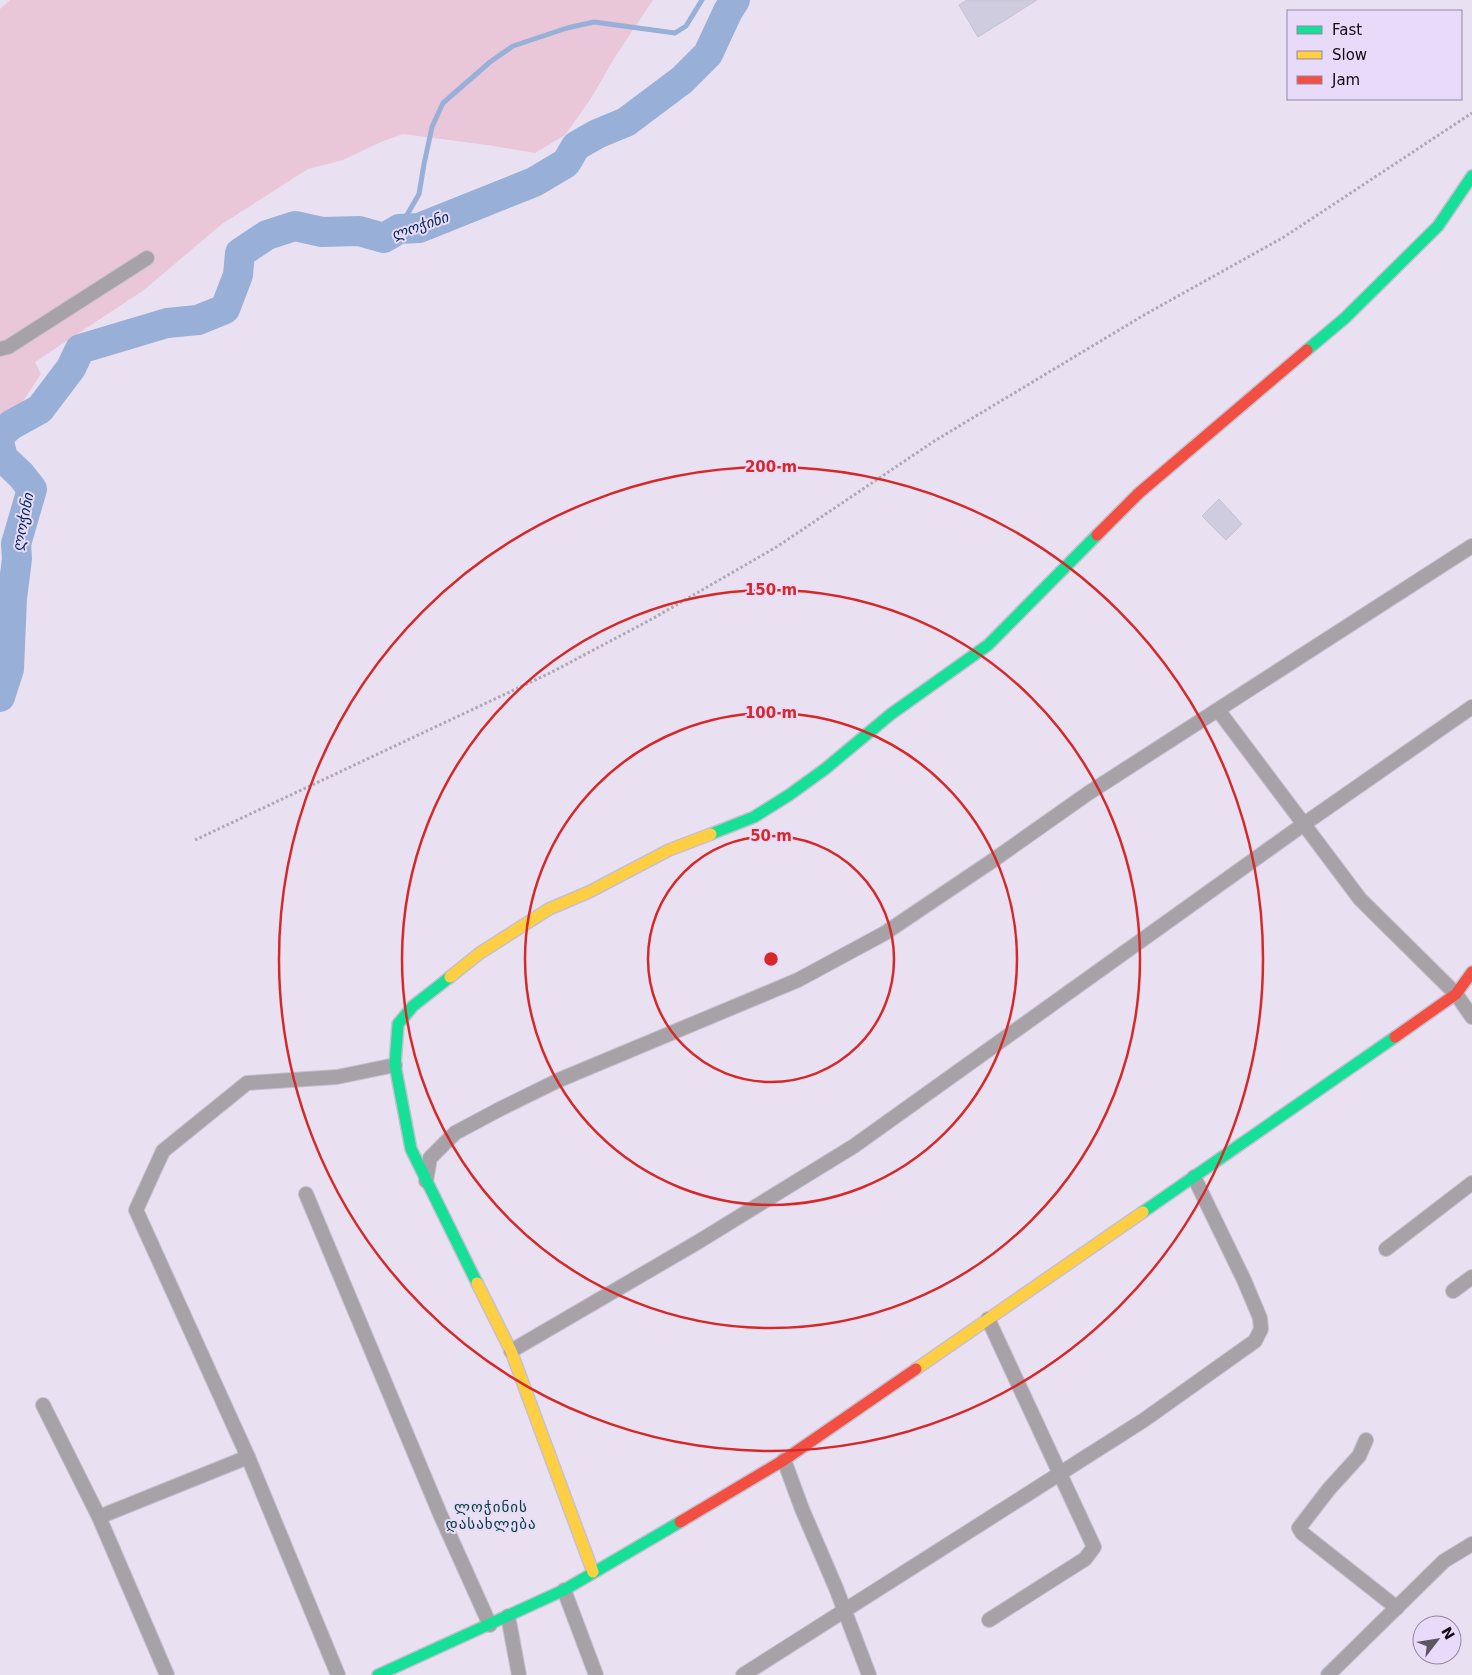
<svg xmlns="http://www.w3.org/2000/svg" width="1472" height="1675" font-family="'DejaVu Sans','Noto Sans Georgian',sans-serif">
	<rect width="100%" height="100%" fill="#e9e1f2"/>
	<path fill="#eac6d9" d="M10 0H653L615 57 590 100 565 135 535 153 487 145 403 134 381 142 343 160 308 169 222 224 144 290 35 362 41 374 21 404 0 422V9Z"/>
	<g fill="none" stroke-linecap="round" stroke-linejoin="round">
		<path stroke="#98b0d8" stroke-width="5" d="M399 229 419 194 424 164 432 127 443 103 490 62 513 46 567 28 594 22 675 33 686 26 702 0"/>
		<g stroke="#98b0d8" stroke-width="30">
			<path d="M0 435 11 425 40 409 71 368 80 349 167 323 198 320 225 309 238 275 240 253 267 235 295 226 322 232 359 231 384 238 399 229 419 228 534 182 566 163 576 146 597 134 626 122 682 80 708 54 728 11 735 0"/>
			<path d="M0 446 3 458 21 475 32 489 16 544 17 559 12 598 9 669 0 697"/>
		</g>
	</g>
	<g fill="#cfccdf" stroke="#c5c2cf">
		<path d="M967 0H1037L978 37 959 5Z"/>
		<path d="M1219 499 1242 524 1226 540 1202 516Z"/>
	</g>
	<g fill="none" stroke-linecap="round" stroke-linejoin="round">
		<g stroke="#c6c0cd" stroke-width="16">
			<g id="street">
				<path d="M0 349 8 347 147 258"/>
				<path d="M1218 710 1360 899 1456 994 1472 1017"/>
				<path d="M426 1181 430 1158 455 1133 500 1109 559 1080 798 980 885 933 992 861 1087 794 1472 546"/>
				<path d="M306 1194 440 1514 490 1625"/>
				<path d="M1386 1249 1472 1183"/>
				<path d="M1453 1291 1472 1277"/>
				<path d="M988 1319 1094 1547 1085 1559 989 1620"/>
				<path d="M511 1351 698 1242 854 1146 1304 824 1472 707"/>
				<path d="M43 1405 99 1517 167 1675"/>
				<path d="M1366 1440 1359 1456 1329 1489 1299 1528 1302 1533 1397 1608"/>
				<path d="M784 1460 802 1509 836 1588 869 1675"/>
				<path d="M99 1517 248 1457"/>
				<path d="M564 1590 596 1675"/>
				<path d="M508 1616 519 1675"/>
				<path d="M338 1675 248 1457 136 1210 163 1151 247 1083 337 1077 395 1065"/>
				<path d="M743 1675 1144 1420 1255 1341 1261 1329 1260 1318 1244 1280 1194 1177"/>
				<path d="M1328 1675 1444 1561 1472 1544"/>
			</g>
		</g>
		<g stroke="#c6c0cd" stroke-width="14">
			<g id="fast">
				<path d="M1307 350 1345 318 1438 226 1472 176"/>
				<path d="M711 834 754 817 789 795 825 769 891 714 988 645 1097 535"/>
				<path d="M450 977 413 1006 398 1024 395 1065 411 1149 477 1283"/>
				<path d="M1143 1212 1395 1037"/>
				<path d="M378 1675 564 1590 680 1522"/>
			</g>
		</g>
		<g stroke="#c6c0cd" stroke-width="14">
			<g id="slow">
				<path d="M450 977 480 953 549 909 589 892 669 850 711 834"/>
				<path d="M477 1283 511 1351 593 1572"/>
				<path d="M916 1369 1143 1212"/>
			</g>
		</g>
		<g stroke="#c6c0cd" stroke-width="14">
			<g id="jam">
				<path d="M1097 535 1139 493 1307 350"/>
				<path d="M1395 1037 1456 994 1472 972"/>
				<path d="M680 1522 784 1460 916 1369"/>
			</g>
		</g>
		<path stroke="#ada8b1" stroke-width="3" stroke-dasharray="2.5 2.5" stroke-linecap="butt" d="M195 840 550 673 652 619 778 546 936 440 1144 315 1284 237 1472 113"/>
		<use href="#street" stroke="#a7a1a8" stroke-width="14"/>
		<use href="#fast" stroke="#16e098" stroke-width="11"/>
		<use href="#slow" stroke="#ffcf43" stroke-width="11"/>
		<use href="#jam" stroke="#f24e42" stroke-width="11"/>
	</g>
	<g fill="none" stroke="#d62828" stroke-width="2.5">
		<circle cx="771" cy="959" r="123"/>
		<circle cx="771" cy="959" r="246"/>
		<circle cx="771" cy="959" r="369"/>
		<circle cx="771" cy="959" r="492"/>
	</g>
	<g text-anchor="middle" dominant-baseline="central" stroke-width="4" stroke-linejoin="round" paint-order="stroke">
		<g font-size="15" font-style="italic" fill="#022956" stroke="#e8daf9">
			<text transform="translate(420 226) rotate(-19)">ლოჭინი</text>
			<text transform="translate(23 522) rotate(-79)">ლოჭინი</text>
		</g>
		<g font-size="15" letter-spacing="1" fill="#003e36" stroke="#e8daf9">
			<text x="491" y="1507">ლოჭინის<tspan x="491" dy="17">დასახლება</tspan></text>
		</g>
	</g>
	<circle cx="771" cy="959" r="8" fill="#d62828" stroke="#e8daf9" stroke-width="2.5"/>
	<g font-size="15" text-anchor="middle" font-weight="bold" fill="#d62828" stroke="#e8daf9" stroke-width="4" stroke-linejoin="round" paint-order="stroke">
		<text x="771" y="472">200 m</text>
		<text x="771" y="595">150 m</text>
		<text x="771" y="718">100 m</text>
		<text x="771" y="841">50 m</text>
	</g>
	<rect x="1287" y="10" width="175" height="90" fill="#e8daf9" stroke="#92879e"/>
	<rect x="1297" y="26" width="25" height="8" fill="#16e098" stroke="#92879e"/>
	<text x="1332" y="35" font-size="15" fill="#100b15">Fast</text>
	<rect x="1297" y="51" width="25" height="8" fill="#ffcf43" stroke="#92879e"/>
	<text x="1332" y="60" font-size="15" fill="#100b15">Slow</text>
	<rect x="1297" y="76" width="25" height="8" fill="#f24e42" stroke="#92879e"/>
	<text x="1332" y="85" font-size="15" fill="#100b15">Jam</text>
	<g transform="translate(1437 1640) rotate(59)"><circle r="24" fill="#e8daf9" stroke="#92879e"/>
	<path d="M0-4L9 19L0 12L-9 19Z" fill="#5c5662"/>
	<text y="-8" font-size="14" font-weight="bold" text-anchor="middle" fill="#100b15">N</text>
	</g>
</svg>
